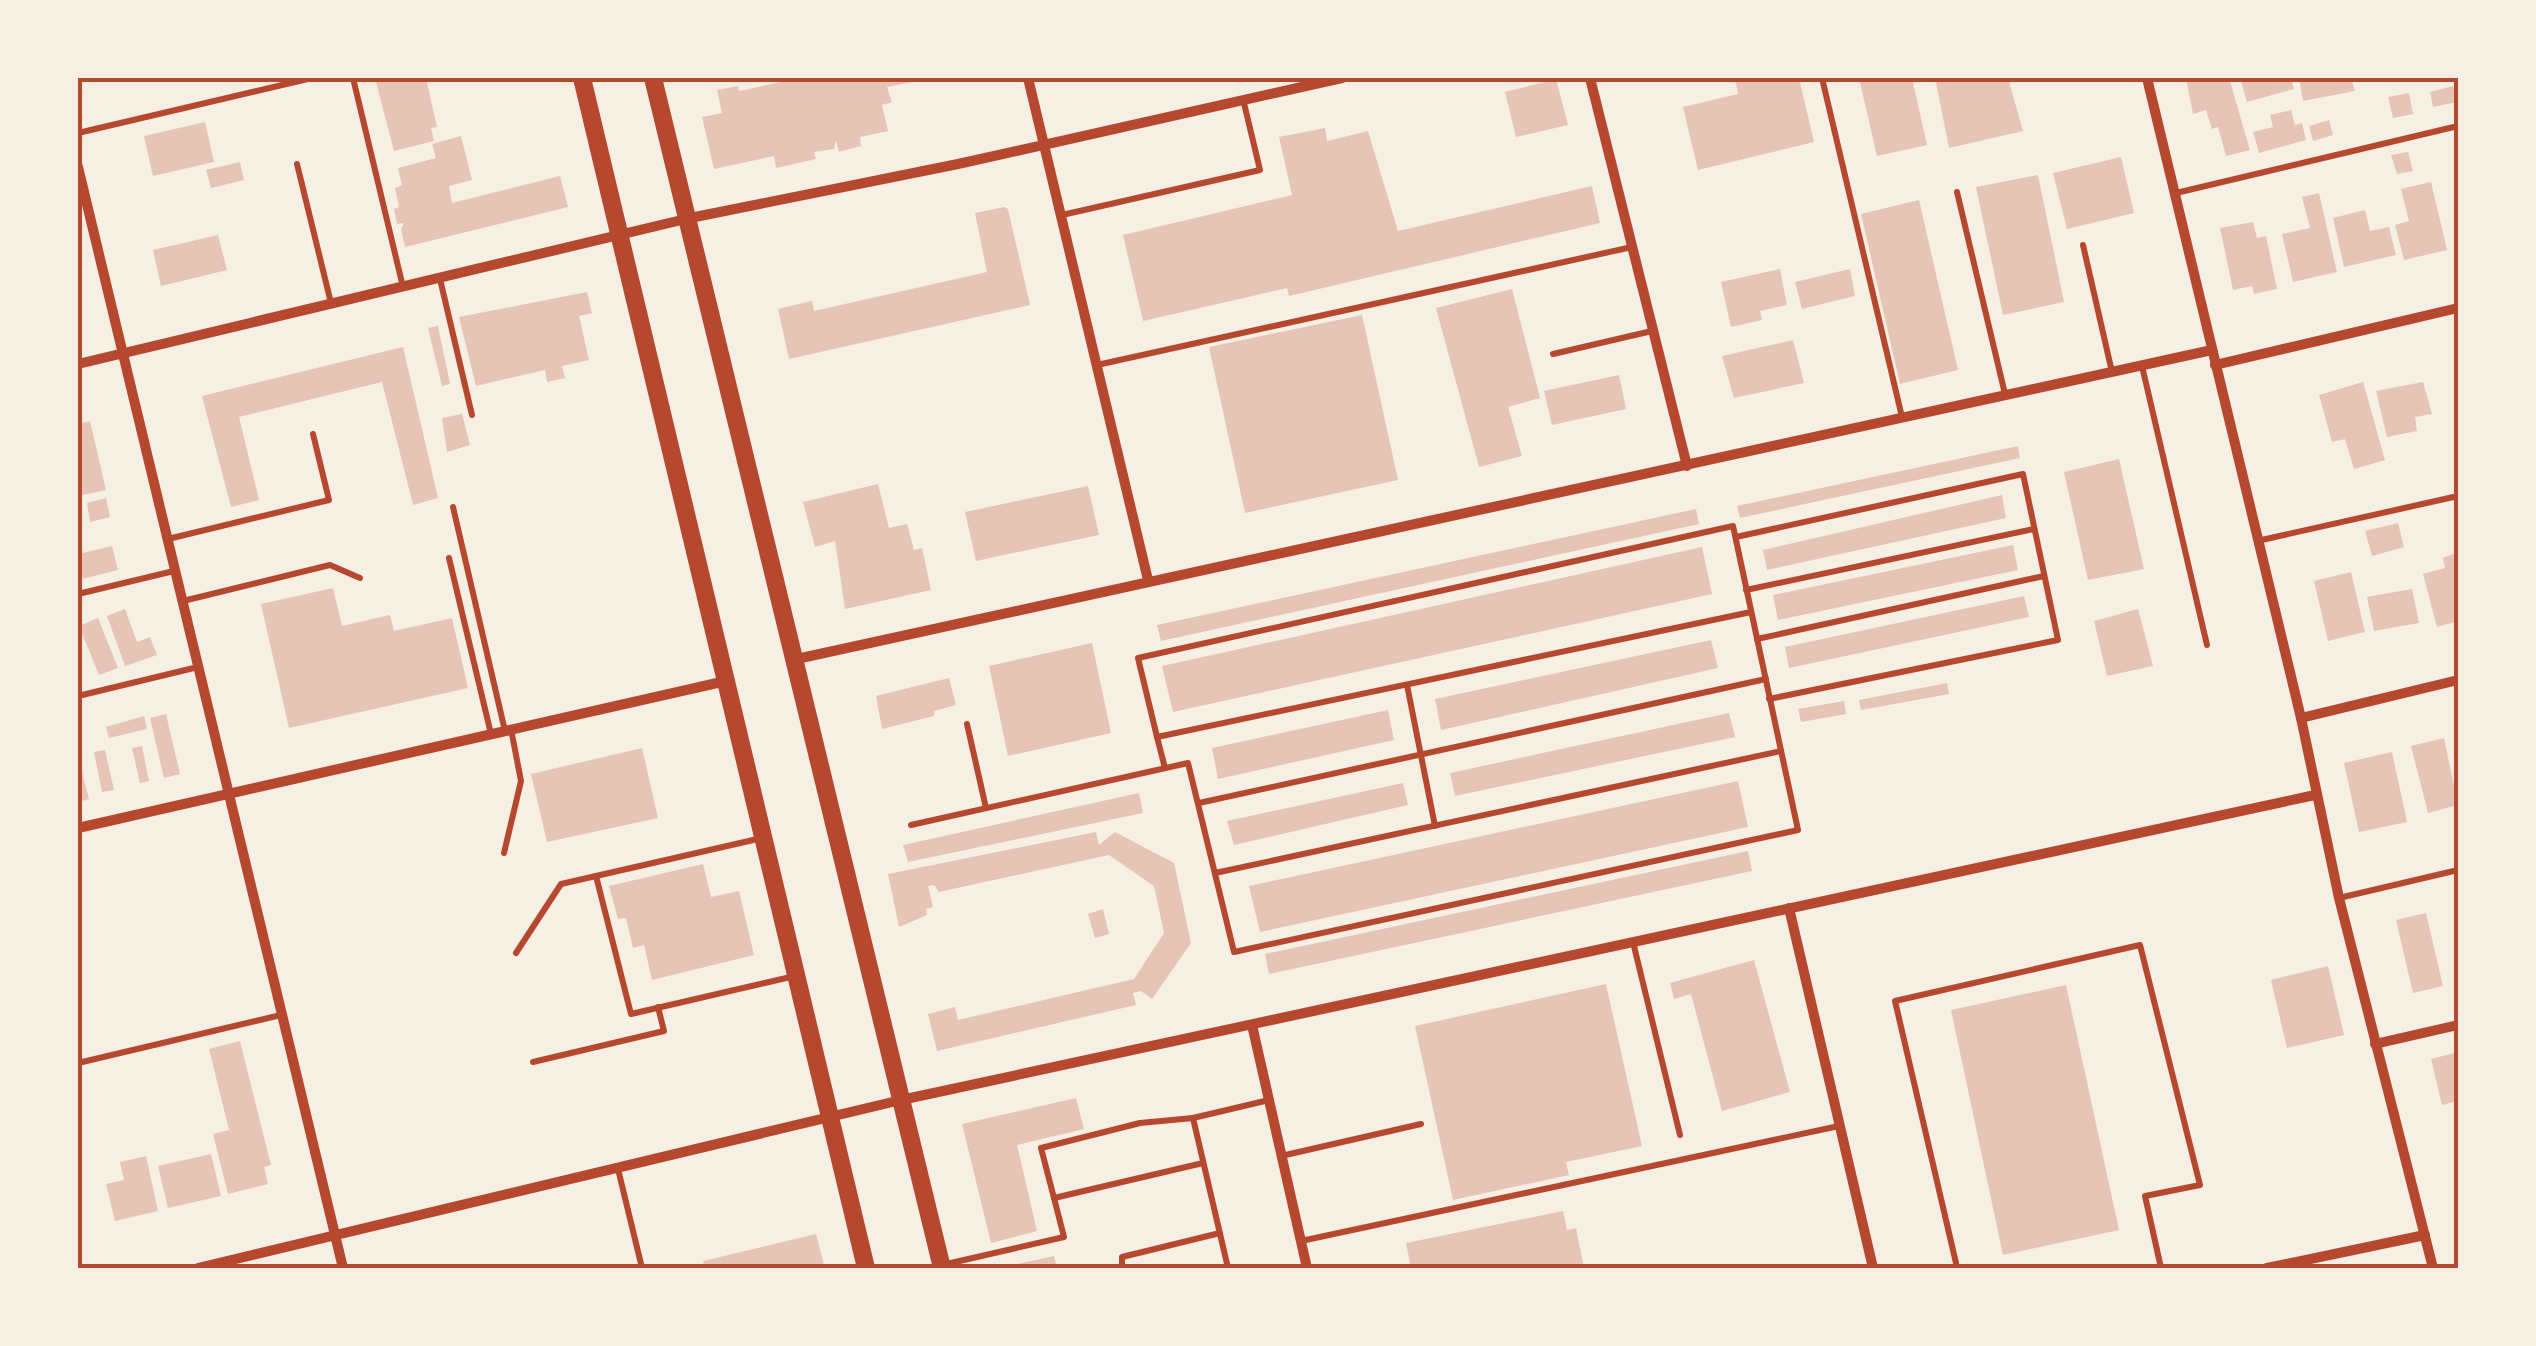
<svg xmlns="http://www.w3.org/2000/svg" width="2536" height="1346" font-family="'Noto Sans',sans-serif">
	<rect width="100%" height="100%" fill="#f6efe4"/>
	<g fill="#e6c5b7">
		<path d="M375 78H426L437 127 431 128 434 141 394 151Z"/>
		<path d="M800 78H911L912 82 887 87 892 102 882 105 888 131 860 137 861 146 839 152 836 140 834 149 814 152 816 159 776 168 774 156 714 169 702 117 722 113 717 90 738 86 739 91Z"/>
		<path d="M1735 78H1799L1814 142 1698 170 1683 107 1738 94Z"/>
		<path d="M1859 78H1912L1927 145 1877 156Z"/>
		<path d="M1935 78H2008L2023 131 1949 148Z"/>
		<path d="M2186 78H2229L2250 150 2226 156 2218 127 2212 129 2206 110 2193 114Z"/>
		<path d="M2240 78H2291L2294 89 2247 102Z"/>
		<path d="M2299 78H2351L2355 91 2303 101Z"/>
		<path d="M1556 79 1568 125 1516 137 1505 92Z"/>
		<path d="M2453 86 2457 102 2433 107 2430 92Z"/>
		<path d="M2409 93 2413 114 2393 118 2388 97Z"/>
		<path d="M2291 110 2295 125 2302 123 2306 140 2259 153 2253 132 2273 127 2270 115Z"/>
		<path d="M2329 120 2333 135 2313 141 2309 126Z"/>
		<path d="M205 122 214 162 153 176 144 136Z"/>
		<path d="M1325 128 1327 141 1368 131 1398 231 1592 186 1600 223 1289 296 1287 288 1143 321 1123 235 1292 195 1279 137Z"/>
		<path d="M461 136 472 180 449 186 452 203 560 176 568 207 405 247 401 229 404 223 397 224 394 209 399 207 395 188 402 185 398 168 436 158 432 144Z"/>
		<path d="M2408 152 2413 171 2397 174 2391 155Z"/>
		<path d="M2121 157 2134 213 2067 229 2053 173Z"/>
		<path d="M240 162 244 180 211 188 206 170Z"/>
		<path d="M2038 175 2064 302 2003 315 1976 187Z"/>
		<path d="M2431 182 2447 250 2404 260 2395 225 2409 221 2401 189Z"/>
		<path d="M2319 193 2337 272 2293 282 2282 234 2310 228 2302 197Z"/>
		<path d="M1919 200 1958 370 1900 384 1861 214Z"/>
		<path d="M1004 207 1008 209 1030 305 789 359 778 309 812 301 814 311 987 272 975 213Z"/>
		<path d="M2365 210 2370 231 2389 227 2396 255 2344 267 2333 218Z"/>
		<path d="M2253 222 2257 238 2266 236 2277 289 2254 294 2252 286 2233 290 2220 228Z"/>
		<path d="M218 235 227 270 161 286 153 250Z"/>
		<path d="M1780 269 1787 305 1760 311 1762 320 1731 327 1721 282Z"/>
		<path d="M1850 269 1855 296 1802 309 1795 282Z"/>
		<path d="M1512 289 1540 398 1508 407 1522 456 1479 467 1436 308Z"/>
		<path d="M587 292 592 313 579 316 589 360 562 366 565 378 547 382 545 370 476 386 459 317Z"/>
		<path d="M1362 315 1398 480 1245 513 1209 347Z"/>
		<path d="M438 326 450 384 442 386 428 328Z"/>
		<path d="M1793 340 1804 383 1734 398 1722 356Z"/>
		<path d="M403 347 438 498 413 505 382 382 239 417 259 500 231 507 202 396Z"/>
		<path d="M1619 375 1626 409 1552 425 1544 391Z"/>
		<path d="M2363 382 2385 460 2354 469 2345 439 2332 442 2319 395Z"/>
		<path d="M2423 382 2432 414 2415 417 2417 431 2387 437 2376 391Z"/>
		<path d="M462 414 470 445 447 452 442 418Z"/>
		<path d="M90 421 106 490 78 496V424Z"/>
		<path d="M2018 446 2020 458 1740 518 1737 506Z"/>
		<path d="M2119 459 2144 569 2088 580 2064 472Z"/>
		<path d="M878 484 889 528 907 524 914 550 922 548 931 590 845 609 835 541 815 547 803 502Z"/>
		<path d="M1088 486 1099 535 976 561 965 512Z"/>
		<path d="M2002 495 2006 518 1767 570 1763 550Z"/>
		<path d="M106 498 110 517 90 522 87 503Z"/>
		<path d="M1696 509 1699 524 1161 641 1157 625Z"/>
		<path d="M2398 523 2404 547 2372 556 2365 531Z"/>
		<path d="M2013 545 2018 570 1778 620 1773 595Z"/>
		<path d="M112 546 118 570 83 579 78 554Z"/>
		<path d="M1702 547 1712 594 1173 712 1162 666Z"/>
		<path d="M2458 552V621L2437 627 2423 574 2445 568 2443 558Z"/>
		<path d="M2351 572 2365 632 2328 641 2314 581Z"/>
		<path d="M333 588 342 626 390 615 394 631 452 618 468 688 289 728 261 604Z"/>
		<path d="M2412 589 2419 623 2374 631 2367 597Z"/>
		<path d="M2024 596 2029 617 1789 668 1785 647Z"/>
		<path d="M125 609 137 642 150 637 157 655 125 666 107 616Z"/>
		<path d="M2138 609 2153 666 2107 676 2094 621Z"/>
		<path d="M98 618 118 668 99 675 79 626Z"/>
		<path d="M1711 640 1718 668 1441 730 1435 699Z"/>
		<path d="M1092 643 1111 733 1008 756 989 666Z"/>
		<path d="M949 678 956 705 934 711V716L882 729 876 696Z"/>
		<path d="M1947 683 1949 694 1861 710 1859 700Z"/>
		<path d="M1844 701 1846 714 1801 722 1798 709Z"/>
		<path d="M1388 710 1394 740 1218 779 1212 748Z"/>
		<path d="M1729 713 1735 737 1455 796 1450 773Z"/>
		<path d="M166 714 180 774 164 778 150 718Z"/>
		<path d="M144 716 147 729 109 738 106 727Z"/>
		<path d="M2444 738 2458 805 2428 813 2411 746Z"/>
		<path d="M142 746 149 781 140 783 132 748Z"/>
		<path d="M642 748 658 818 547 842 531 774Z"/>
		<path d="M105 750 114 790 102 792 94 752Z"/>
		<path d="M2392 752 2407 822 2359 832 2344 763Z"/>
		<path d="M78 756 89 799 78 802Z"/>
		<path d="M1738 781 1748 827 1260 932 1249 886Z"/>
		<path d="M1403 783 1408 805 1234 845 1227 821Z"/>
		<path d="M1139 793 1143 813 908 862 903 845Z"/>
		<path d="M1096 832 1099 845 1115 832 1174 863 1191 943 1152 999 1141 991 1133 993 1136 1005 937 1051 928 1014 955 1007 958 1020 1134 979 1164 933 1154 886 1109 855 939 892 934 885 928 886 933 907 926 909 927 915 899 927 888 874Z"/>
		<path d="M1748 851 1752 871 1269 974 1265 954Z"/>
		<path d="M703 864 711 897 739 891 754 955 652 980 644 945 633 948 626 918 618 919 609 886Z"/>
		<path d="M1103 909 1109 934 1095 938 1088 914Z"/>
		<path d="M2426 913 2443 986 2413 993 2396 920Z"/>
		<path d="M1754 960 1790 1092 1722 1111 1691 994 1674 999 1670 983Z"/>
		<path d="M2328 966 2344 1035 2287 1048 2271 980Z"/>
		<path d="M1606 984 1642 1146 1566 1162 1569 1175 1453 1200 1415 1026Z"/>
		<path d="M2066 985 2119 1230 2003 1255 1951 1010Z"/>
		<path d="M240 1041 271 1165 264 1167 268 1184 228 1194 213 1134 229 1130 209 1049Z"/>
		<path d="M2458 1052V1101L2442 1105 2431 1059Z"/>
		<path d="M1076 1098 1084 1129 1017 1145 1037 1231 991 1243 962 1124Z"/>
		<path d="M211 1154 221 1196 168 1208 158 1166Z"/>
		<path d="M146 1156 158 1211 115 1221 106 1184 124 1180 120 1162Z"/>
		<path d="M1563 1211 1567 1230 1576 1228 1584 1268H1411L1406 1243Z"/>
		<path d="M816 1234 825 1268H705L703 1261Z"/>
		<path d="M1054 1256 1057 1268H1005L1004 1267Z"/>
	</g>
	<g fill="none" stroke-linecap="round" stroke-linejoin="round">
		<g stroke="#b5482f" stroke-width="6">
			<path d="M353 78 403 287"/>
			<path d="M1822 78 1902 417"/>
			<path d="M78 133 312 78"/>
			<path d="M297 164 331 303"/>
			<path d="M1957 192 2005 394"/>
			<path d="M2176 193 2458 126"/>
			<path d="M1062 215 1260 170 1243 99"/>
			<path d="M2083 245 2112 372"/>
			<path d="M440 279 472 415"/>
			<path d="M1553 354 1652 331"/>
			<path d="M1097 365 1632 247"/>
			<path d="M2142 366 2207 645"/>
			<path d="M453 507 505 731"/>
			<path d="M1736 537 2023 474 2058 640 1769 699"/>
			<path d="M168 539 329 500 313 434"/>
			<path d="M2257 541 2458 496"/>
			<path d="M449 558 491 734"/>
			<path d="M1746 590 2034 529"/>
			<path d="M78 594 174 571"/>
			<path d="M183 601 330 565 360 578"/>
			<path d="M1757 639 2044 576"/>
			<path d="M1407 685 1435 826"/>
			<path d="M78 696 198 667"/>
			<path d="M967 724 986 808"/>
			<path d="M1157 737 1165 768"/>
			<path d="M1199 803 1766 679"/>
			<path d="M911 825 1188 763 1234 952 1798 830 1733 526 1138 658 1157 737 1751 612"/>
			<path d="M504 853 521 781 511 729"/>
			<path d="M1215 873 1781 751"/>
			<path d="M596 876 631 1014 795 976"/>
			<path d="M2339 898 2458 870"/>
			<path d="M1633 942 1680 1135"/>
			<path d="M516 953 561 884 762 838"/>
			<path d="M533 1062 664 1031 658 1007"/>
			<path d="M78 1063 281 1015"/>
			<path d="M1281 1156 1421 1124"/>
			<path d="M618 1169 642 1268"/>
			<path d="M1054 1198 1041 1148 1140 1123 1193 1118"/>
			<path d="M1301 1241 1839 1126"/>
			<path d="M1956 1263 1895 1001 2140 945 2200 1185 2145 1196 2161 1268"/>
			<path d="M942 1265 1064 1237 1054 1198 1203 1163"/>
			<path d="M1122 1268V1257L1220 1233"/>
			<path d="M1228 1268 1193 1118 1269 1100"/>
		</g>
		<g stroke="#b5482f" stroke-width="10">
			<path d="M1028 78 1148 580"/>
			<path d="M1590 78 1687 466"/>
			<path d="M2147 78 2301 718 2339 898 2433 1268"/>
			<path d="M78 167 343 1268"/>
			<path d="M78 364 690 218 958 164 1342 78"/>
			<path d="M2215 365 2458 308"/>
			<path d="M792 660 2212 350"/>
			<path d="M2301 718 2458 680"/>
			<path d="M78 828 726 681"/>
			<path d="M1789 908 1873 1268"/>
			<path d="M1252 1025 1307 1268"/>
			<path d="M2375 1044 2458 1025"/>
			<path d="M198 1268 901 1100 2315 795"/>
			<path d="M2267 1268 2425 1235"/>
		</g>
		<g stroke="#b5482f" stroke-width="18">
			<path d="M582 78 866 1268"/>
			<path d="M653 78 942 1268"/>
		</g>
	</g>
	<rect width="2536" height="1346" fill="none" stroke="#f6efe4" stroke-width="160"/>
	<rect x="80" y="80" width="2376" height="1186" fill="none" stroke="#b5482f" stroke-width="4"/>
</svg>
